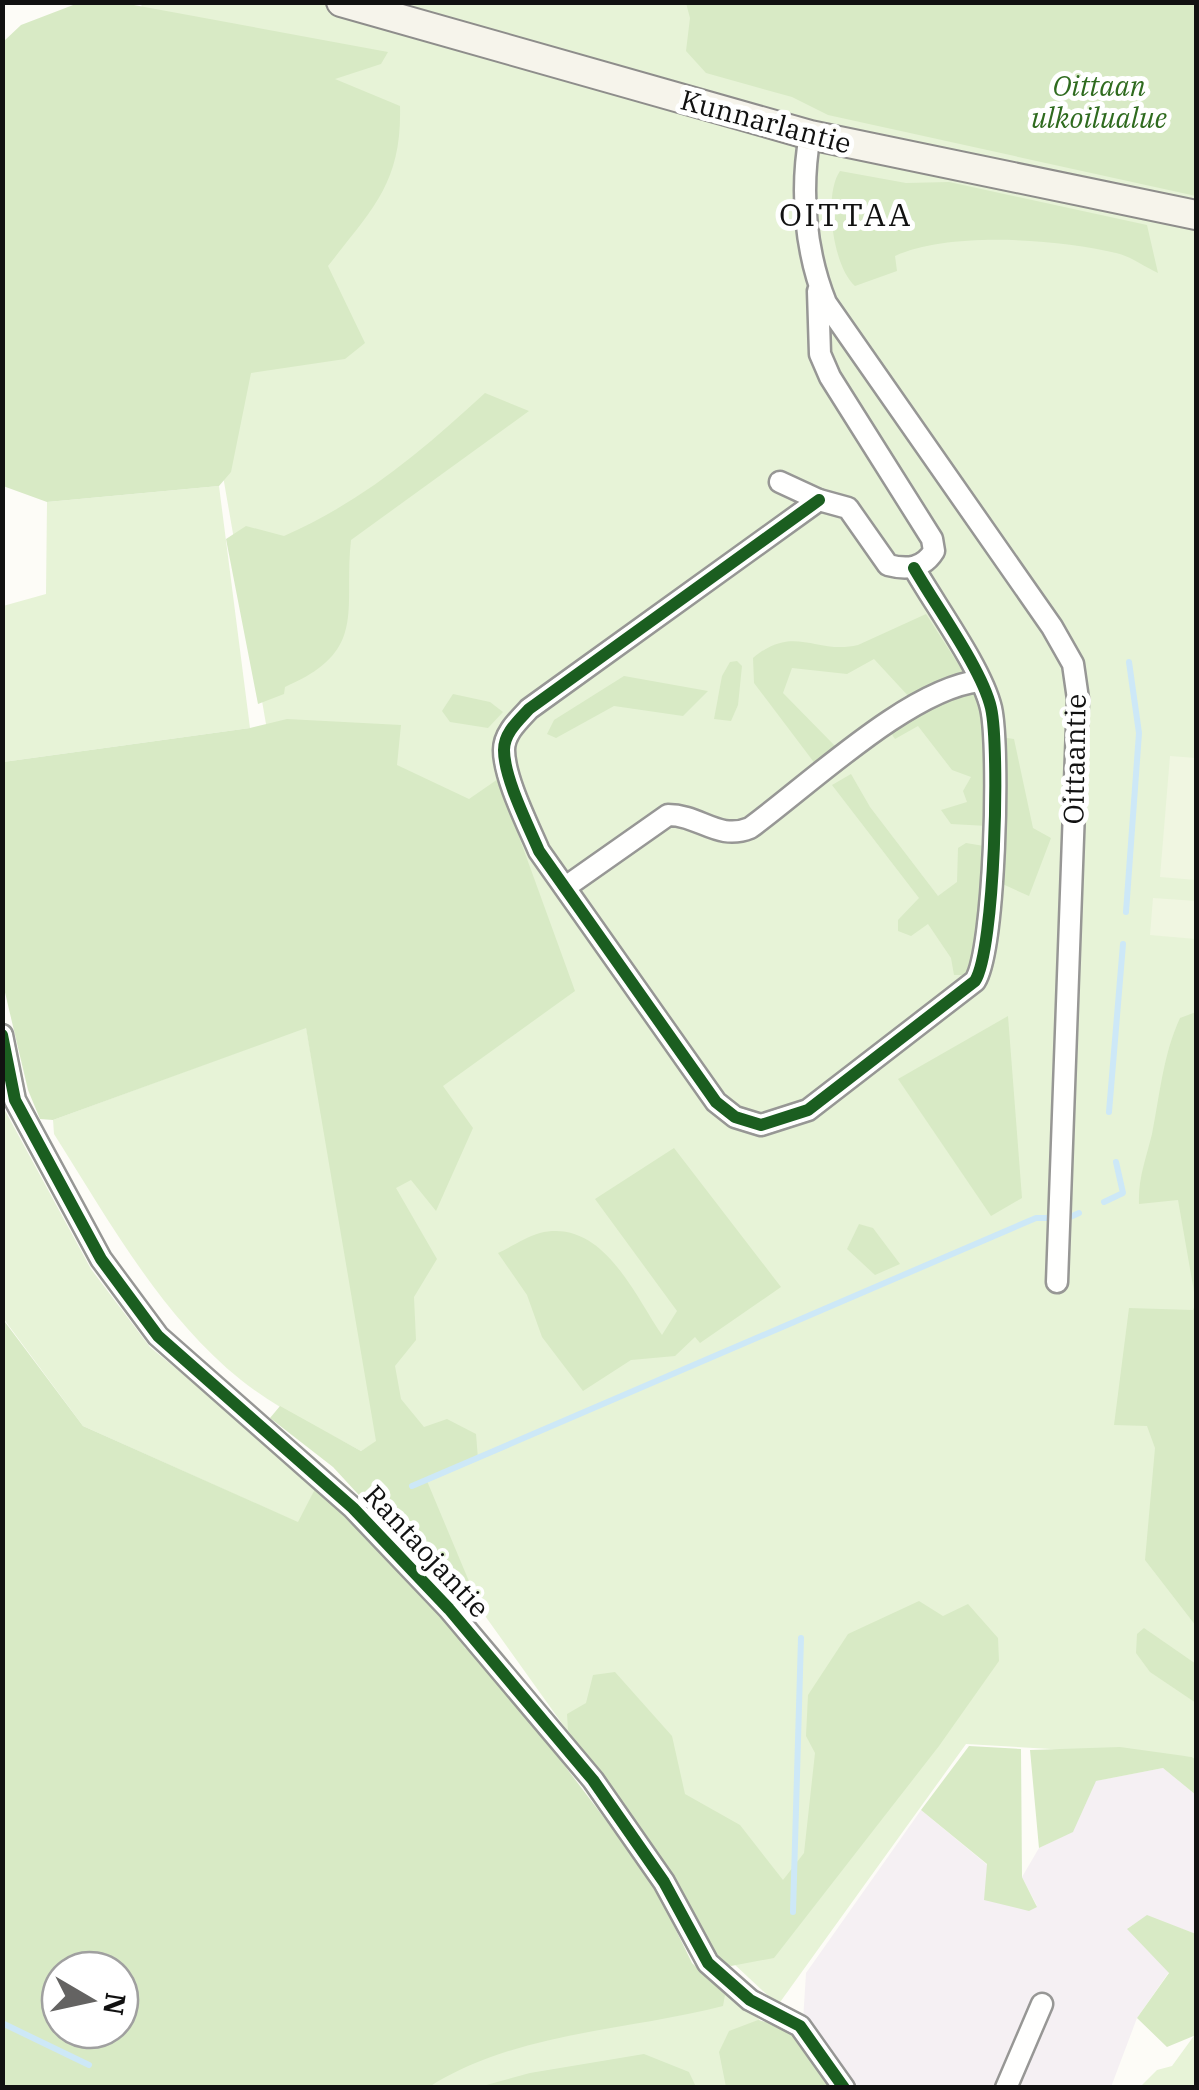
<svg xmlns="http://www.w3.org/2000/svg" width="1199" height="2090" font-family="'IBM Plex Serif',serif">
	<rect width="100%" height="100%" fill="#fdfcf7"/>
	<path fill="#f5f0f3" d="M1163 1768 1196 1795V1934L1147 1916 1128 1928 1169 1972 1137 2018 1111 2087H840L802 2037 806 1973 921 1810 1037 1906 1022 1877 1039 1848 1073 1831 1095 1781Z"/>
	<g fill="#e7f3d7">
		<path d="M141 3H1196V1762L1192 1757 966 1744 778 2005 734 1964 400 1497Z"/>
		<path d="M219 486 250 728 3 762V606L46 594 47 502Z"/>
		<path d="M306 1027 378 1433 376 1442 361 1451C321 1429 277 1409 241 1380 161 1316 108 1219 54 1134L53 1120Z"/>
		<path d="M2 1105 91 1269 150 1347 317 1485 299 1523 83 1426 3 1318Z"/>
		<path d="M720 1976 820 2087 290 2088Z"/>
		<path d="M1196 2033V2087L1139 2088 1157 2070 1172 2066Z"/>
	</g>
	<g fill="#d8eac5" fill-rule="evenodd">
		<path d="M81 2 123 3 388 52 381 64 335 79 400 106C402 183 373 208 328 266L365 343 345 359 251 373 231 472 219 486 47 502 3 486V42L21 25Z"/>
		<path d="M686 3H1196V196L828 115 792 97 706 73 686 51 690 18Z"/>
		<path d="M840 171 906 183 949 182 1147 225 1158 273C1145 267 1130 256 1116 253 1057 239 950 231 895 256L897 271 855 286C833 267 823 195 840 171Z"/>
		<path d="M485 393 529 411 351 540C343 611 369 651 285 687L284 694 258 704 226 539 246 526 284 536C362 502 423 450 485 393Z"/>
		<path d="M926 614 964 673 943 678 911 699 874 659 847 674 792 668 783 693 837 748 816 765 754 683 753 658C794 623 816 655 858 645Z"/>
		<path d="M737 661 742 666 738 705 731 721 714 719 722 676 730 662Z"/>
		<path d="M624 676 708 691 683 716 614 706 556 738 547 734 554 720Z"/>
		<path d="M957 691H975L981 707 987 826 951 824 941 810 967 802 963 791 971 777 952 770 918 726 895 739 889 730Z"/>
		<path d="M453 694 490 702 503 712 488 728 450 722 442 711Z"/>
		<path d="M287 719 401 725 397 765 469 799 498 779 575 991 443 1086 473 1128 436 1211 411 1180 396 1188 437 1259 414 1297 416 1340 395 1366 401 1399 424 1427 447 1419 476 1434 478 1459 427 1481 481 1610 415 1556 333 1467 270 1418 280 1406 361 1451 376 1441 306 1028 53 1120 40 1119 28 1090 3 984V762L250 728Z"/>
		<path d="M1000 737 1014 739 1033 828 1051 838 1029 896 998 882Z"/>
		<path d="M851 774 870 807 938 896 957 882 958 848 966 843 984 846 983 915 968 975H954L951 958 928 924 911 936 898 931V920L919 898 832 785Z"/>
		<path d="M1196 1012V1626L1145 1560 1155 1448 1147 1426 1114 1425 1129 1308 1193 1310 1196 1303 1178 1200 1139 1204C1138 1178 1146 1159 1152 1134 1160 1094 1163 1055 1180 1018Z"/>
		<path d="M1008 1016 1022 1198 991 1216 898 1079Z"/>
		<path d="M674 1148 781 1287 700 1343 695 1337 675 1356 631 1360 583 1391 542 1337 527 1295 498 1253C511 1247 526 1237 540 1233 603 1218 635 1296 662 1335L677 1311 595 1199Z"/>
		<path d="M859 1224 873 1228 900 1264 875 1275 847 1249Z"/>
		<path d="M2 1318 83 1426 298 1522 317 1485 450 1618 465 1648 483 1658 652 1881 692 1963 725 1995 723 2006C627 2031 514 2032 429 2087H3ZM60 1970H120V2030H60Z"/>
		<path d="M919 1601 943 1616 968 1604 998 1638 999 1661 939 1746 774 1958 731 1966 716 1958 668 1874 568 1730 567 1714 586 1703 593 1675 615 1672 672 1736 685 1794 740 1825 783 1880 804 1853 815 1753 806 1736 808 1695 848 1634Z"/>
		<path d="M1144 1628 1196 1664V1703L1150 1672 1136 1653 1137 1634Z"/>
		<path d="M969 1746 1021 1749 1022 1877 1037 1907 1029 1911 984 1900 987 1864 921 1810Z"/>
		<path d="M1120 1747 1192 1757 1196 1760V1795L1163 1768 1096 1781 1073 1832 1039 1848 1030 1750Z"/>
		<path d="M1147 1915 1196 1934V2035L1167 2047 1137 2018 1169 1973 1127 1929Z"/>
		<path d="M758 2020 794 2029 833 2087H726L719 2052 729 2031Z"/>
		<path d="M644 2054 689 2072 696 2087H479L530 2073Z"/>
	</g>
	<g fill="#f0f6e1">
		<path d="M1170 756 1196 758V880L1160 877Z"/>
		<path d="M1153 898 1196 901V939L1150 935Z"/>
	</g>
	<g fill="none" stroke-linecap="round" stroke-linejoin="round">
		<g stroke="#cde8f7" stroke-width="6">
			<path d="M1126 912 1139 733 1129 662"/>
			<path d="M1109 1112 1123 944"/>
			<path d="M1104 1202 1123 1193 1116 1162"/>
			<path d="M1068 1218 1079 1213"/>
			<path d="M412 1486 1036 1218H1049"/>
			<path d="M793 1912 801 1638"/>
			<path d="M2 2023 89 2065"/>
		</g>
		<g stroke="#979795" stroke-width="25">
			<g id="minor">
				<path d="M810 135C800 190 805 251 826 303L1052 627 1073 664 1078 699 1057 1282"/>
				<path d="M780 482 819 500 848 508 888 565C907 570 923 569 934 551L932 539 830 377 820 354 818 291"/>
				<path d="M819 500 529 709C519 720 504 733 504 750 504 778 528 825 539 851L716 1102 735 1117 761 1125 808 1110 975 981C995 950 1000 748 991 708 982 669 935 605 914 568"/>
				<path d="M567 886 668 815C700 815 718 841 750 828 809 785 909 689 979 681"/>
				<path d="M2 1035 15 1100 101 1259 158 1336 353 1508 449 1609 593 1780 664 1882 708 1963 750 2000 800 2026 844 2088"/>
				<path d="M1006 2088 1042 2004"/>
			</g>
		</g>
		<g stroke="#8e8d8b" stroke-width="32">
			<path id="secondary" d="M341 2 810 135 1196 215"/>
		</g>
		<use href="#minor" stroke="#fffffe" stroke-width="20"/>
		<use href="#secondary" stroke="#f6f4eb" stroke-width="28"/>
		<g stroke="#fff" stroke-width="19">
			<g id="cycleway">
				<path d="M819 500 529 709C519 720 504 733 504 750 504 778 528 825 539 851L716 1102 735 1117 761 1125 808 1110 975 981C995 950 1000 748 991 708 982 669 935 605 914 568"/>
				<path d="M2 1035 15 1100 101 1259 158 1336 353 1508 449 1609 593 1780 664 1882 708 1963 750 2000 800 2026 844 2088"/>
			</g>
		</g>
		<use href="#cycleway" stroke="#1b5e20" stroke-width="12"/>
	</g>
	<g text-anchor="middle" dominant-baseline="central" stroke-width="10" stroke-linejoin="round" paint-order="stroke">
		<g font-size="28" font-style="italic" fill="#2f6b1f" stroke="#fff">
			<text x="1099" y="85">Oittaan<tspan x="1099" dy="32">ulkoilualue</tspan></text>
		</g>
		<g font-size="28" fill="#111" stroke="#fff">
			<text transform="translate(766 121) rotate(15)">Kunnarlantie</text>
			<text transform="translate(1074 759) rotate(-89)">Oittaantie</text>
			<text transform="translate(427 1551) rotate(47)">Rantaojantie</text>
		</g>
		<g font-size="32" letter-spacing="2.5" fill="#111" stroke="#fff">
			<text x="846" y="214">OITTAA</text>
		</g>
	</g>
	<rect width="1199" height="2090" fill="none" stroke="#111111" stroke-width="10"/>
	<g transform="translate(90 2000) rotate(99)"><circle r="48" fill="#ffffff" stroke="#a0a0a0" stroke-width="2.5"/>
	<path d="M0-8L18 38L0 25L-18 38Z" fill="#646362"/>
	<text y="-15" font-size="28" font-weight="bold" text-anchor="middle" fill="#111111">N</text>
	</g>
</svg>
